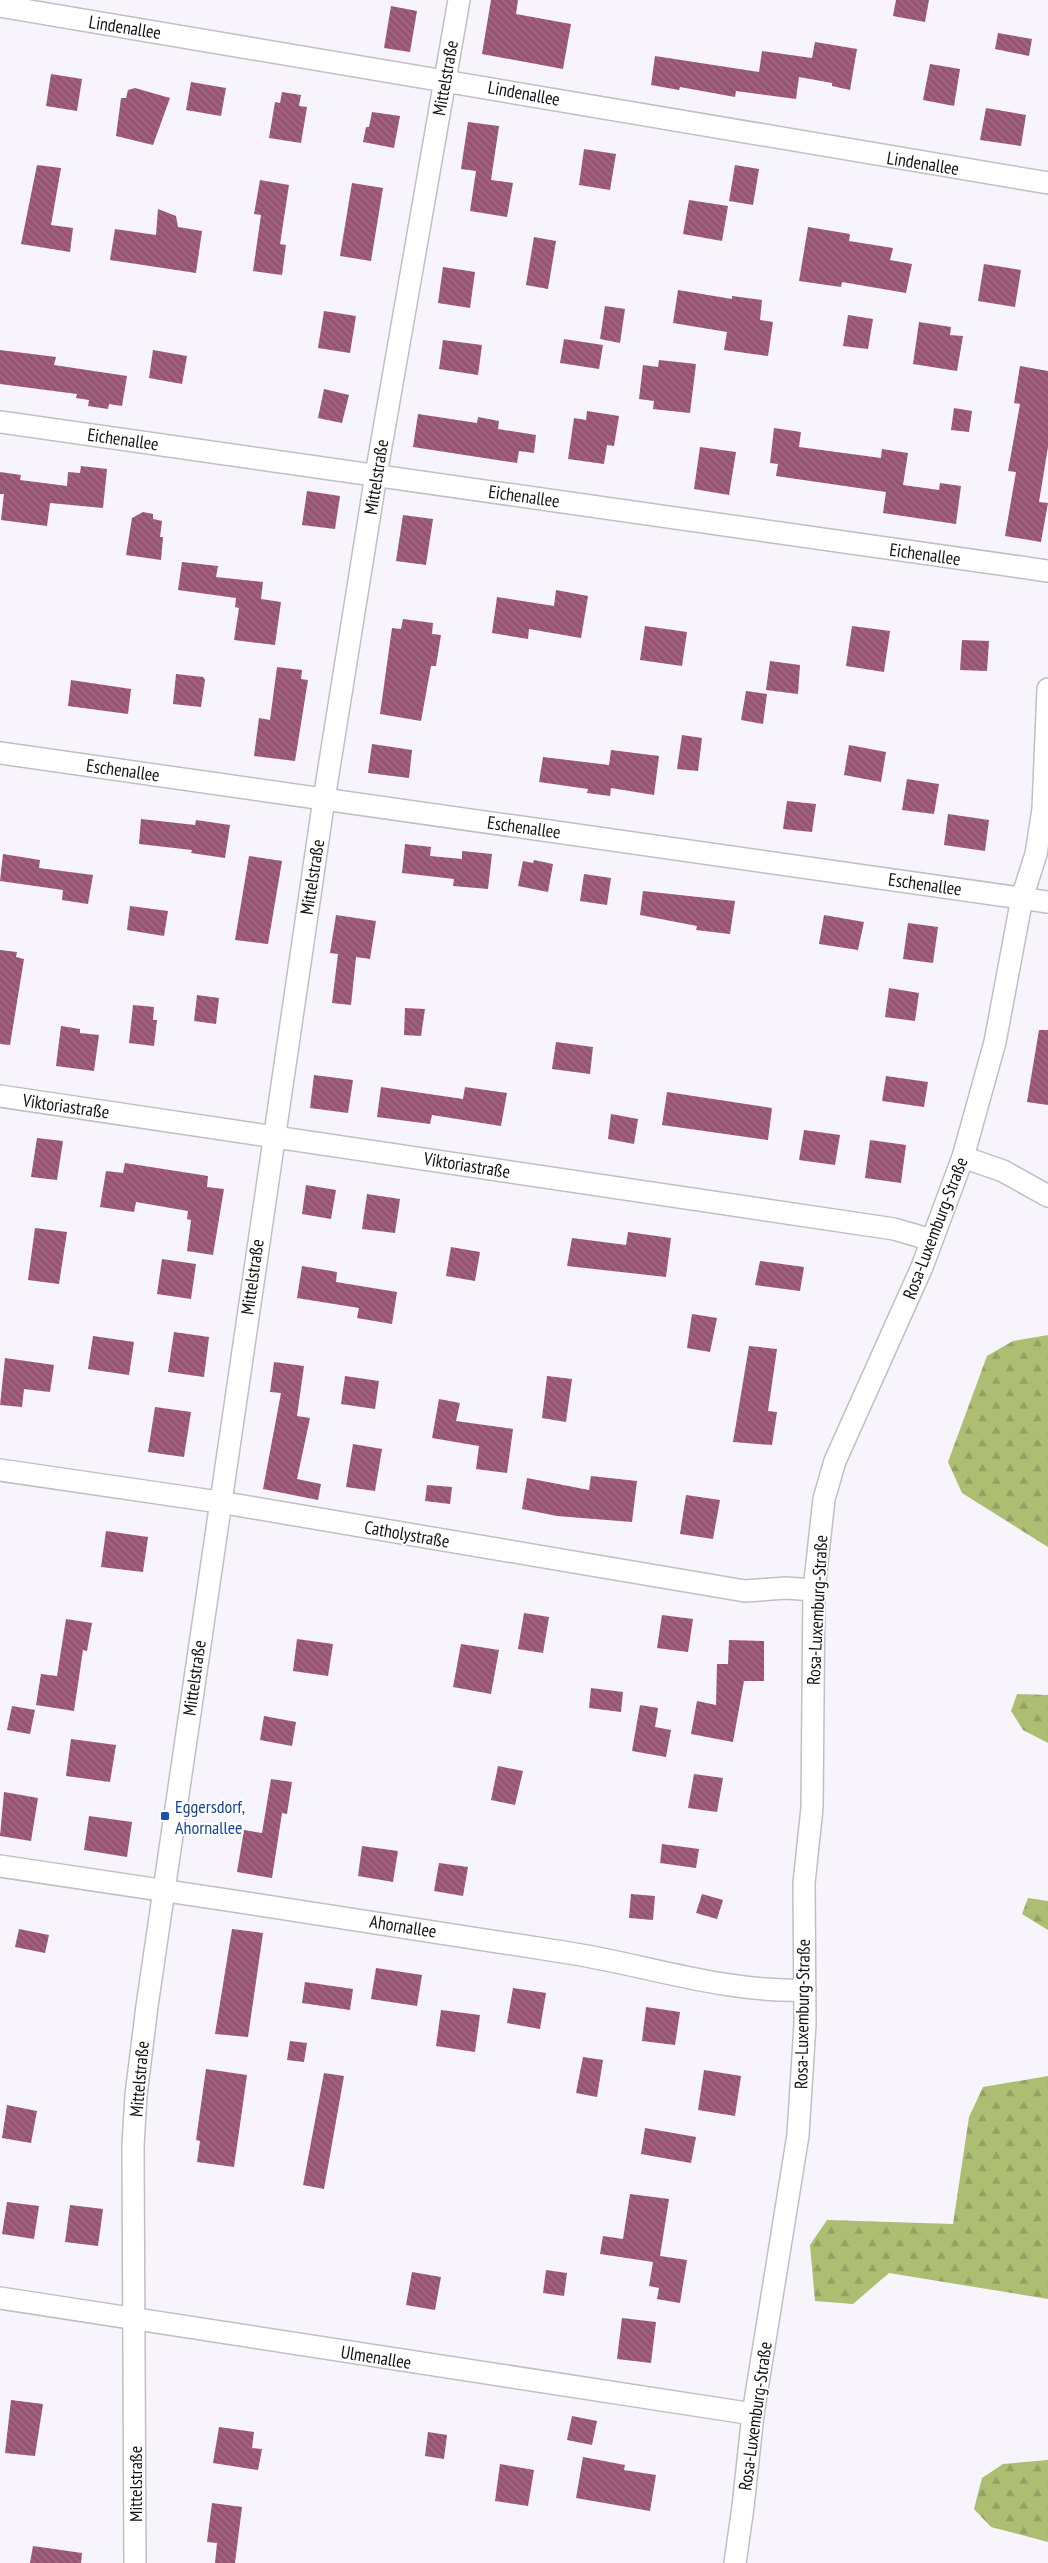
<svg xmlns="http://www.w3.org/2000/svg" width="1048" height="2563" font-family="'PT Sans Narrow',sans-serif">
	<defs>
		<pattern id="forest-firs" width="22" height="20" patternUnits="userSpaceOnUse" patternTransform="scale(1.25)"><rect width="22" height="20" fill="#adbd72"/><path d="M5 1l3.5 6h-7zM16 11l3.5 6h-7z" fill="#94a162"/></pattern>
		<pattern id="building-back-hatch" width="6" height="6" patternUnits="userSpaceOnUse" patternTransform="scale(1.25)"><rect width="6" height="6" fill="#985374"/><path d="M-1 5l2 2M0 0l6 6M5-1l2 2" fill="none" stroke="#a27188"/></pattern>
	</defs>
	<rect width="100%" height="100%" fill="#f7f4fc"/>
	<g fill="url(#forest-firs)">
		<path d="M1048 1335V1547L962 1493 948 1462 987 1356 1013 1341Z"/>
		<path d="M1017 1694 1048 1695V1743L1023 1730 1011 1711Z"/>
		<path d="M1028 1898 1048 1901V1930L1022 1914Z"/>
		<path d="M1048 2076V2299L889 2273 853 2304 815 2301 810 2245 827 2220 953 2224 969 2117 983 2087Z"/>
		<path d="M1048 2460V2542L991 2527 974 2509 982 2478 1003 2464Z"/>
	</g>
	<g fill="url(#building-back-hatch)">
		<path d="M491 0H518L516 14 571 24 563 69 482 54Z"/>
		<path d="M896 0H929L925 22 893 16Z"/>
		<path d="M391 6 417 11 410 52 384 48Z"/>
		<path d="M998 33 1032 39 1029 56 995 49Z"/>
		<path d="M815 42 857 49 850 90 832 86V83L799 77 796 99 736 91 735 97 680 87 679 90 651 85 655 56 759 72 762 51 812 58Z"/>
		<path d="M930 64 960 69 954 106 923 100Z"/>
		<path d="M51 74 82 79 77 111 46 106Z"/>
		<path d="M191 82 226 88 221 116 186 110Z"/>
		<path d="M135 88 170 98 153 145 116 136 121 98H126L128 90Z"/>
		<path d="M282 92 301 95 299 106 307 107 301 143 269 138 275 102 280 103Z"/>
		<path d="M986 108 1026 115 1021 146 980 140Z"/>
		<path d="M372 112 400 116 394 148 363 142 366 127H369Z"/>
		<path d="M468 122 499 126 491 180 513 183 507 217 470 211 476 171 461 169Z"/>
		<path d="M584 149 616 154 610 190 579 185Z"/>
		<path d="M37 165 61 168 51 225 73 228 70 252 21 244Z"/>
		<path d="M735 165 759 169 753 205 729 201Z"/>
		<path d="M260 180 289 185 280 244 286 245 282 275 253 271 261 215 254 214Z"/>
		<path d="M352 183 383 188 371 261 340 256Z"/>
		<path d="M689 200 728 206 722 241 683 234Z"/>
		<path d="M158 209 176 216 178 227 202 231 196 273 110 260 115 229 156 235Z"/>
		<path d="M808 227 850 234 849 241 893 248 890 260 912 264 906 293 842 282 841 287 799 281Z"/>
		<path d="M534 237 556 241 548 289 526 285Z"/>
		<path d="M984 264 1021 270 1015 307 978 301Z"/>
		<path d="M443 267 475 272 470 308 438 303Z"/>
		<path d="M678 290 732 299V296L762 300 760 320 773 322 768 356 724 350 727 332 673 323Z"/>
		<path d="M605 306 625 309 620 343 600 339Z"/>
		<path d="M324 311 356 316 350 353 318 348Z"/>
		<path d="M848 315 873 319 868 349 843 346Z"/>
		<path d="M919 322 951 327 950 335 963 336 957 371 913 364Z"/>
		<path d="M564 339 603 345 599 369 560 363Z"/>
		<path d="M443 340 482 345 478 375 439 369Z"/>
		<path d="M0 350 56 357 54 365 127 376 122 406 109 404 108 409 88 406 89 400 76 398 77 394 0 384Z"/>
		<path d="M153 350 187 356 182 384 149 378Z"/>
		<path d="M659 360 696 364 690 413 653 409 654 401 639 399 643 365 658 367Z"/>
		<path d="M1020 366 1048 371V447L1039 502 1048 503 1041 542 1005 536 1016 472 1008 471 1020 404 1014 403Z"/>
		<path d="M324 389 349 395 342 423 318 418Z"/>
		<path d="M954 408 972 411 969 432 951 430Z"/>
		<path d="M587 411 619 416 614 446 607 445 604 464 568 459 574 418 586 420Z"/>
		<path d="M418 414 477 423 478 417 499 421 498 429 536 435 534 453 519 451 517 463 413 447Z"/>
		<path d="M774 428 801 432 799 447 881 458 882 449 908 453 903 485 939 490 940 483 961 486 956 524 883 513 886 492 776 476 778 464 770 463Z"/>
		<path d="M700 447 736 452 729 495 694 489Z"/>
		<path d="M81 466 107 469 103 508 50 503 47 526 1 520 4 494H0V472L21 475 20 480 67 486 68 472 80 473Z"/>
		<path d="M307 491 340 496 335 529 302 525Z"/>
		<path d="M143 512 153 514V519L162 521 160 537H163L161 560 126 555 132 518Z"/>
		<path d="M403 515 433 519 426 565 396 561Z"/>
		<path d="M182 562 218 566 216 577 263 582 261 599 281 602 275 645 234 640 239 608 235 607 236 598 178 590Z"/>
		<path d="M556 590 588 596 581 638 529 629 528 639 492 633 497 597 554 606Z"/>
		<path d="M403 619 433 623 432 634 441 635 436 666H431L421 721 380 714 392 628 401 629Z"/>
		<path d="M645 626 687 632 682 666 640 660Z"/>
		<path d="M852 626 890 631 884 672 846 666Z"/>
		<path d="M962 640 989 641 987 671 960 670Z"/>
		<path d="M770 661 800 665 798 694 766 690Z"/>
		<path d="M277 667 302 670 301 679 308 680 295 761 254 756 259 718 270 720Z"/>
		<path d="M176 674 203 677 205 680 201 707 173 704Z"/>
		<path d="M71 680 131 689 128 714 68 706Z"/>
		<path d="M746 691 767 694 763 724 741 720Z"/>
		<path d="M682 735 702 738 698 771 677 769Z"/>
		<path d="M372 744 412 750 409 778 368 773Z"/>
		<path d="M849 745 886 752 881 782 844 775Z"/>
		<path d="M611 750 659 756 654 795 611 788 610 796 587 793 588 789 539 782 543 757 609 765Z"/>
		<path d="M907 779 939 784 934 814 902 810Z"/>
		<path d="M787 801 816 804 812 832 783 829Z"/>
		<path d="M948 814 989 820 985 851 944 845Z"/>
		<path d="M141 819 195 825 196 820 230 825 225 858 191 853 192 850 139 844Z"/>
		<path d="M405 844 431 847 430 856 462 859V851L492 854 488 889 453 886 454 879 402 873Z"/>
		<path d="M3 854 40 860 39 868 93 875 88 904 62 900 63 890 0 881Z"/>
		<path d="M249 856 282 861 268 944 235 940Z"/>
		<path d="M534 860 553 864 548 892 518 886 523 861 533 863Z"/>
		<path d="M584 874 611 878 607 905 580 901Z"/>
		<path d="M643 891 735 901 730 934 696 930 697 926 640 915Z"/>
		<path d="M130 906 168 911 164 936 127 930Z"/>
		<path d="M336 915 376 921 370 959 356 957 351 1005 332 1003 338 954 330 953Z"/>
		<path d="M824 915 864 922 858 950 819 944Z"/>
		<path d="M908 923 938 927 933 963 903 959Z"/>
		<path d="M0 950 17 952 16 957 24 959 10 1045 0 1044Z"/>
		<path d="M889 988 919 993 915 1021 885 1017Z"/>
		<path d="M197 995 219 998 216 1024 194 1021Z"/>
		<path d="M133 1005 154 1007 153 1020H157L154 1046 129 1043Z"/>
		<path d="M405 1008 425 1009 421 1036 404 1035Z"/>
		<path d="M61 1026 80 1029V1033L99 1035 94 1071 56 1066Z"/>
		<path d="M1039 1030H1048V1105L1027 1102Z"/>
		<path d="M556 1042 593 1047 590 1074 552 1069Z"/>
		<path d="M314 1075 353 1080 348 1113 310 1108Z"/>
		<path d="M886 1076 928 1082 924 1107 882 1101Z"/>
		<path d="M381 1087 463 1099 465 1087 507 1093 501 1126 432 1115 430 1124 377 1117Z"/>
		<path d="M667 1092 772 1108 768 1140 662 1125Z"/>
		<path d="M611 1114 638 1119 634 1144 608 1139Z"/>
		<path d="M804 1130 840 1135 835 1165 799 1160Z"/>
		<path d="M37 1138 63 1141 57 1180 31 1177Z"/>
		<path d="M870 1140 906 1145 901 1183 865 1178Z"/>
		<path d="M125 1163 208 1176 207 1187 224 1189 213 1255 187 1251 191 1220 187 1219 188 1211 136 1202 134 1212 100 1207 106 1171 123 1173Z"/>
		<path d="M306 1185 336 1190 331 1219 302 1214Z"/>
		<path d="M367 1194 400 1199 395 1233 362 1229Z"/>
		<path d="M35 1228 67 1232 59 1284 28 1280Z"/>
		<path d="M628 1232 671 1238 666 1277 567 1266 572 1238 626 1245Z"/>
		<path d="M451 1247 480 1252 475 1281 446 1276Z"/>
		<path d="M162 1259 196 1264 191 1299 157 1294Z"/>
		<path d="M760 1261 804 1267 800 1291 755 1285Z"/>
		<path d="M302 1266 337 1272 336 1282 397 1292 392 1324 357 1318 359 1308 297 1298Z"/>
		<path d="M692 1314 717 1318 710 1352 687 1348Z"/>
		<path d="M174 1332 209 1337 204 1377 168 1372Z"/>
		<path d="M93 1336 134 1342 129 1375 88 1369Z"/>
		<path d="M749 1346 777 1349 768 1411 777 1412 772 1445 733 1442Z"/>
		<path d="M5 1358 54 1365 50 1392 24 1389 22 1407 0 1405Z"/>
		<path d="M274 1362 304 1366 297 1416 310 1418 297 1479 321 1484 318 1500 263 1489 281 1393 270 1392Z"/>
		<path d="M345 1376 379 1381 375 1409 341 1404Z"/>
		<path d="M547 1376 572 1379 566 1422 542 1418Z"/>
		<path d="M439 1399 460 1403 456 1421 513 1429 507 1473 476 1469 479 1446 432 1438Z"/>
		<path d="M155 1407 191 1412 184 1457 148 1452Z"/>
		<path d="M353 1444 382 1449 375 1491 346 1487Z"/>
		<path d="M591 1476 637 1481 632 1522 557 1516 522 1509 527 1478 589 1490Z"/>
		<path d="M427 1485 452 1487 450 1504 425 1501Z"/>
		<path d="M686 1495 720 1500 713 1539 680 1534Z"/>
		<path d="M106 1531 148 1537 143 1572 101 1567Z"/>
		<path d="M524 1613 549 1617 543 1653 518 1649Z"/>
		<path d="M662 1615 693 1619 688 1652 657 1648Z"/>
		<path d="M66 1619 92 1623 87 1651 83 1650 74 1711 36 1705 41 1674 57 1676Z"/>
		<path d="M297 1639 333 1644 328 1676 293 1671Z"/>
		<path d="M729 1640 764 1641V1681H744L733 1742 691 1734 697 1701 716 1705 717 1664H728Z"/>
		<path d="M461 1644 499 1650 491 1694 453 1687Z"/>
		<path d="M591 1688 623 1692 621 1712 589 1708Z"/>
		<path d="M640 1705 658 1708 655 1727 671 1730 666 1757 632 1751Z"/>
		<path d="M12 1706 35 1710 30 1734 7 1730Z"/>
		<path d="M264 1716 296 1722 292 1746 260 1740Z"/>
		<path d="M71 1739 116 1745 110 1782 66 1776Z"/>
		<path d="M498 1766 523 1771 515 1805 491 1800Z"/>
		<path d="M694 1774 723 1778 717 1812 688 1808Z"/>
		<path d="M271 1779 292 1782 287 1814 282 1813 272 1878 237 1872 244 1830 262 1833Z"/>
		<path d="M4 1792 38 1798 31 1841 0 1836Z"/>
		<path d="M89 1816 132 1822 127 1857 84 1850Z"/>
		<path d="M662 1844 699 1849 696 1868 660 1863Z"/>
		<path d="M362 1846 398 1851 393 1882 358 1876Z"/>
		<path d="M439 1863 468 1867 463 1896 434 1891Z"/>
		<path d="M631 1894 655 1896 653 1920 629 1918Z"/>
		<path d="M702 1894 723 1900 717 1919 696 1913Z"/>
		<path d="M19 1929 49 1935 45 1953 15 1947Z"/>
		<path d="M232 1929 263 1933 248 2037 215 2034Z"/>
		<path d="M376 1968 422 1975 417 2006 371 1999Z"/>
		<path d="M305 1982 353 1989 350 2010 302 2003Z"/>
		<path d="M513 1988 546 1993 540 2029 507 2023Z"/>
		<path d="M646 2007 680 2012 675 2045 642 2041Z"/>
		<path d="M441 2010 480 2015 475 2052 436 2046Z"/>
		<path d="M290 2041 307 2043 304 2062 287 2060Z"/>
		<path d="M583 2057 603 2060 597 2097 576 2093Z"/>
		<path d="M206 2069 247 2075 234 2167 197 2162 200 2141 196 2140Z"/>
		<path d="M704 2070 741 2076 735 2116 698 2110Z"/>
		<path d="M324 2073 344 2076 324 2189 303 2185Z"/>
		<path d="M7 2105 37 2111 31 2143 2 2138Z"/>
		<path d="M645 2128 696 2137 691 2163 641 2154Z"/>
		<path d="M630 2194 669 2199 660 2256 687 2260 680 2303 657 2299 659 2288 649 2286 653 2262 600 2254 603 2236 623 2239Z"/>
		<path d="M7 2202 39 2206 34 2239 2 2234Z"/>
		<path d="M70 2205 103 2209 98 2246 65 2242Z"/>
		<path d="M546 2270 567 2273 564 2296 543 2293Z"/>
		<path d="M412 2272 441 2277 435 2310 406 2305Z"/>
		<path d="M622 2318 656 2322 651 2363 617 2359Z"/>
		<path d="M11 2400 43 2404 35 2456 5 2453Z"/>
		<path d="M572 2416 597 2421 592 2445 567 2440Z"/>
		<path d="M219 2427 254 2432 252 2448 262 2449 258 2470 213 2463Z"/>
		<path d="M428 2432 447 2435 444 2459 425 2456Z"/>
		<path d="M583 2457 625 2465 624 2470 656 2475 650 2511 576 2498Z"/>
		<path d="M500 2464 534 2470 528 2506 495 2501Z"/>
		<path d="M212 2503 242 2507 235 2563H215L217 2543 207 2542Z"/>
		<path d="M33 2546 82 2553 81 2563H30Z"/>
	</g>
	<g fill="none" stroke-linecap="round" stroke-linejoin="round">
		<g stroke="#c1bec5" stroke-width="24">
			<g id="street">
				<path d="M0 6 1048 183"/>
				<path d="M0 422 1048 571"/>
				<path d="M0 753 1048 902"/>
				<path d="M0 1096 894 1229 932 1240"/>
				<path d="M963 1157 1003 1171 1048 1196"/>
				<path d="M0 1470 219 1502 745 1591 786 1588 814 1590"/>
				<path d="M0 1866C188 1894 375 1922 563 1952 644 1964 723 1993 805 1990"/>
				<path d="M0 2298 753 2414"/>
				<path d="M135 2563 133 2146 136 2095 147 2006 324 799 376 475 459 0"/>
				<path d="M735 2563 743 2507 753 2414 798 2135 805 2024 804 1883 812 1808 814 1590 824 1499 835 1461 922 1267 963 1157 995 1042 1022 898 1036 854 1043 809 1048 689"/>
			</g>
		</g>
		<use href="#street" stroke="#fff" stroke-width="21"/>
	</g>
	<rect fill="#1a4fb4" stroke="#fff" stroke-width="2" x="160" y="1811" width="10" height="10" rx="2.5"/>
	<g text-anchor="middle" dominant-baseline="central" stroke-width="4" stroke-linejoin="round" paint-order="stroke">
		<g font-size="18" fill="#121113" stroke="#fff">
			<text transform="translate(125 27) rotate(9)">Lindenallee</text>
			<text transform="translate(445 78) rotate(-80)">Mittelstraße</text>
			<text transform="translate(524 93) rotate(10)">Lindenallee</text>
			<text transform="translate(923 163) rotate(9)">Lindenallee</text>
			<text transform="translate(123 439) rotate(8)">Eichenallee</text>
			<text transform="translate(376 477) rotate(-81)">Mittelstraße</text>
			<text transform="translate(524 496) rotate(8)">Eichenallee</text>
			<text transform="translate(925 554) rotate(8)">Eichenallee</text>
			<text transform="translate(123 770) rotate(8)">Eschenallee</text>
			<text transform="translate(524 827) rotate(8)">Eschenallee</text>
			<text transform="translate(312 877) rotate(-81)">Mittelstraße</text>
			<text transform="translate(925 884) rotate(8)">Eschenallee</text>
			<text transform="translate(66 1106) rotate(8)">Viktoriastraße</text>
			<text transform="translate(467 1165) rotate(9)">Viktoriastraße</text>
			<text transform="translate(935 1228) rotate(-69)">Rosa-Luxemburg-Straße</text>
			<text transform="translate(252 1277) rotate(-82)">Mittelstraße</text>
			<text transform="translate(407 1534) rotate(10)">Catholystraße</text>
			<text transform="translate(817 1610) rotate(-87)">Rosa-Luxemburg-Straße</text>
			<text transform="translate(194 1678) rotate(-82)">Mittelstraße</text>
			<text transform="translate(403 1926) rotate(9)">Ahornallee</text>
			<text transform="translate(802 2014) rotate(-89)">Rosa-Luxemburg-Straße</text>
			<text transform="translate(139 2079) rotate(-85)">Mittelstraße</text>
			<text transform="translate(376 2357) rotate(9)">Ulmenallee</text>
			<text transform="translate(755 2416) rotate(-82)">Rosa-Luxemburg-Straße</text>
			<text transform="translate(135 2484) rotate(-90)">Mittelstraße</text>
		</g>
		<g font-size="18" fill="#164399" stroke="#fff" text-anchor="start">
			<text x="175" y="1806">Eggersdorf,<tspan x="175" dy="21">Ahornallee</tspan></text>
		</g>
	</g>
</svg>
